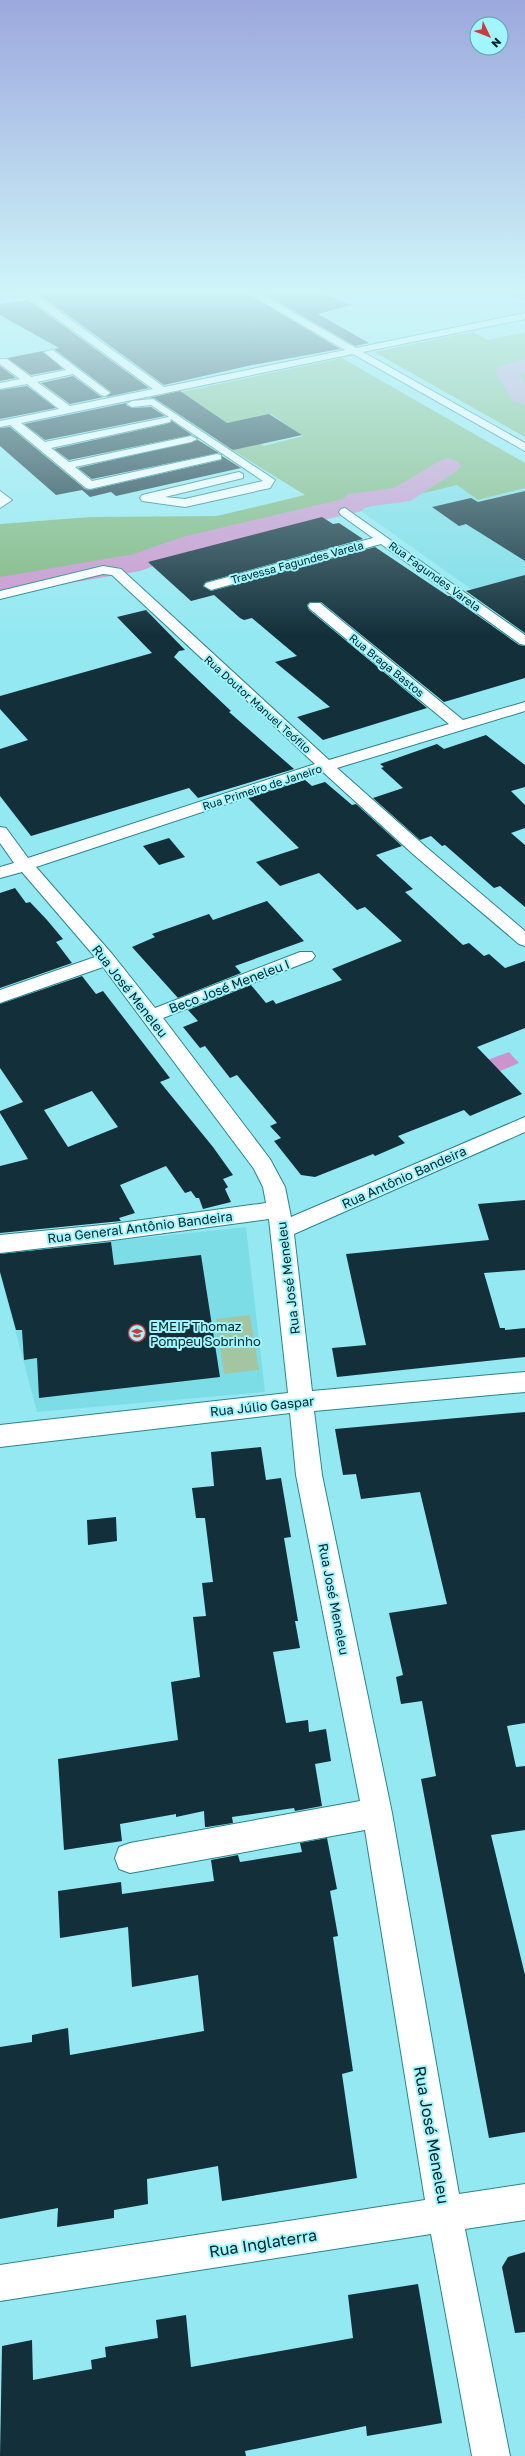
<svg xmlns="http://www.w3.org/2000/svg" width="525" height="2456" font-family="'Golos Text',sans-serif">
	<rect width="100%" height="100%" fill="#94e8f1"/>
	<g fill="#7ddde7">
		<path d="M457 485 478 500 525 488V627L358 509Z"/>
		<path d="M246 1227 265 1392 37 1412 0 1273V1253Z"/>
	</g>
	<path fill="#a3c5a2" d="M250 1315 259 1370 224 1374 216 1319Z"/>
	<g fill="#7fb67e">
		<path d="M472 332 488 340 525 332V437L374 352Z"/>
		<path d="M342 358 525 463V488L478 500 457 485 0 597V524L90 517 217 516 305 495 216 440 244 434 264 446 303 436 271 414 228 424 181 392Z"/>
	</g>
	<path fill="#ca95cd" d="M509 1052 519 1063 493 1074 482 1062Z"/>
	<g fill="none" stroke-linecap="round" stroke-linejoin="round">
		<g fill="#ca95cd" fill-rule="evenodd">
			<path d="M525 359V373L519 375 525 384V405L513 401 495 372 498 367Z"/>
			<path d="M448 458 457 461 461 466 457 471 410 501 365 507 362 511 201 549 140 571 0 595V577L134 554 182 537 343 499 348 494 394 488 439 461Z"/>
		</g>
	</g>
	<g fill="#122f3a" fill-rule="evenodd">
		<path d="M36 292H245L340 349 252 365 164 385Z"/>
		<path d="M261 292H318L352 305 318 314 369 343 355 346Z"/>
		<path d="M28 300 149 388 106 397 111 392 54 349 59 348 0 315V304Z"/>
		<path d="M43 351 63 369 31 375 7 358Z"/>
		<path d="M0 366 16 378 0 381Z"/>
		<path d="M73 376 100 396 104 397 70 404 41 383Z"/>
		<path d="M27 386 56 408 0 419V390Z"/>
		<path d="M180 391 227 423 269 414 302 435 233 450 154 398H149Z"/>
		<path d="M126 403V405L132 408 151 407 165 416 45 440 24 424Z"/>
		<path d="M172 421 192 435 69 460 54 449 166 424Z"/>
		<path d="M10 427 85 489 90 490 221 460 222 456 241 468 116 496 111 492 90 497 82 490 56 495 0 446V428Z"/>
		<path d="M198 440 219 453 92 479 78 468Z"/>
		<path d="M525 491V561L466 524 459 526 432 507 471 498 478 502Z"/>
		<path d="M322 517 333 524 339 523 363 539 206 582 203 586 211 591 375 547 448 596H450L519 645 525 646V678L444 702 321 602H310L307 605 309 610 427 708 323 740 297 717 330 707 275 662 297 656 252 618 244 620 240 618 214 595 191 601 148 562Z"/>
		<path d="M525 575V633L466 591Z"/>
		<path d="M146 610 185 650 179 651 174 657 231 711 229 712 294 769 198 798 189 788 31 836 0 796V749L28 740 0 709V696L152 653 117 617Z"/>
		<path d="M486 735 525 765V787L511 791 525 805V828L511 833 525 845V907L500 886 494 888 445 845 442 846 431 836 420 840 373 798 403 788 381 768 384 767 380 764 437 744 444 749Z"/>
		<path d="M305 780 312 786 325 782 352 805 356 804 402 846 376 855 413 889 405 892 463 945 469 943 484 956 489 954 505 968 525 961V1028L477 1047 522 1094 470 1116 464 1110 398 1136 405 1143 375 1156 373 1154 315 1177 301 1175 274 1141 281 1138 270 1126 277 1123 237 1075 230 1078 205 1046 200 1048 183 1027 198 1021 188 1010 251 985 266 1003 273 1000 276 1004 342 980 332 969 402 941 365 907 357 910 319 873 280 886 256 862 299 848 248 798Z"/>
		<path d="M169 838 185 857 159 865 143 846Z"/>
		<path d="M15 888 26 903 30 902 47 920 63 939 56 942 72 963 0 988V893Z"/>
		<path d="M267 901 304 941 235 966 241 973 178 998 132 947 155 937 152 934 209 914 213 920Z"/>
		<path d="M82 976 96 994 103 991 170 1078 160 1082 213 1147 233 1175 223 1179 228 1187 225 1189 231 1202 203 1209 199 1198H196L191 1191 185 1193 166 1166 120 1185 135 1213 119 1218 121 1221 0 1233V1166L28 1159 0 1113V1111L23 1102 0 1068V1004ZM92 1091 118 1127 68 1147 44 1110Z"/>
		<path d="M525 1200V1270L484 1273 500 1328H505V1330L525 1328V1357L337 1377 332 1348 366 1345 346 1254 489 1240 478 1204Z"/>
		<path d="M111 1242 114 1265 201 1255 220 1377 39 1398 37 1358 24 1360 22 1330H16L0 1272V1254Z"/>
		<path d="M525 1412V1723L507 1726 516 1767 525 1766V1830L491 1835 525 1975V2132L489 2138 421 1779 436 1776 422 1701 401 1704 396 1677 403 1675 389 1613 447 1604 420 1492 361 1499 356 1474 343 1475 335 1429Z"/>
		<path d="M261 1447 266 1480 281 1478 291 1537 284 1538 298 1621H295L300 1648 273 1652 286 1723 308 1720 309 1732 326 1729 331 1761 315 1764 322 1806 295 1811 294 1808 232 1817 233 1823 207 1827H205L204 1811 176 1817V1814L120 1824 122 1841 64 1850 58 1759 178 1740 171 1682 200 1677 193 1617 206 1616 202 1583 213 1582 205 1518H196L192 1488 214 1486 211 1452Z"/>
		<path d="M116 1517 117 1541 88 1545 87 1520Z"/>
		<path d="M327 1838 337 1889 330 1891 338 1936 333 1937 353 2071 342 2074 357 2178 222 2201 218 2166 147 2179 148 2204 114 2210V2218L57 2227 58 2208 0 2219V2047L32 2042V2035L68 2028 70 2055 204 2031 198 1975 132 1987 128 1927 60 1938 58 1891 121 1882 122 1894 214 1881 211 1860 238 1855 240 1862 302 1852 300 1843Z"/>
		<path d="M525 2252V2332L515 2333 502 2267 508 2257Z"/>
		<path d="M418 2284 442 2423 367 2436 366 2426 245 2451 246 2456H0L2 2346 32 2340 33 2380 92 2369 91 2360 106 2357 105 2347 158 2338 156 2320 186 2315 191 2367 353 2338 348 2295Z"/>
	</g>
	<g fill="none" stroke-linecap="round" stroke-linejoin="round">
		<g stroke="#2b848c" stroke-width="2">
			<g id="minor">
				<path d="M32 292 164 387 345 350 246 292H257L356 348 525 313V319L363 352 525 443V451L353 354 21 423 45 442 169 417 151 405 132 407 127 404 132 401 153 399 275 480 270 488 185 507 142 501 140 498 142 495 239 472 243 474V478L165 497 185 499 263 481 171 419 170 422 166 423 51 448 69 462 191 436 197 439 191 442 75 467 92 481 217 454 221 455V459L90 489 86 488 10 425 0 427V421L59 409 27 384 0 389V383L20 379 0 364V359H7L31 377 66 370 44 352 53 350 110 393 105 396 101 395 73 374 37 382 70 406 153 389 23 294 0 299V293Z"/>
				<path d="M0 491 12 500 0 508Z"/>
				<path d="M345 508 525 635V645L520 644 381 544 211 590 204 586 206 583 373 538 341 515 339 512 341 509Z"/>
				<path d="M103 566 121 569 329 760 449 724 310 609 308 606 310 603H320L463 720 525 702V711L337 768 426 847 525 931V946L519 944 414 855 323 772 36 867 113 955 155 1008 300 952H312L315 956 312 960 163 1018 270 1159 285 1187 291 1217 525 1117V1132L294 1234 312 1391 525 1372V1392L314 1411 322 1475 392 1813 459 2194 525 2184V2220L465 2229 510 2456H472L431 2234 0 2301V2265L425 2200 365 1830 130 1873 119 1869 115 1858 119 1847 130 1843 360 1801 296 1475 290 1413 0 1447V1425L288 1393 269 1219 113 1240 0 1253V1235L113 1224 266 1203 263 1187 254 1169 103 967 0 1003V990L95 957 22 872 0 878V867L14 863 0 843V827L6 828 28 858 315 764 112 575 103 574 0 599V591Z"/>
			</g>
		</g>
		<g stroke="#706432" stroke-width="2">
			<path id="major" d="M509 292H525V298L510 294Z"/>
		</g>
		<use href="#minor" fill="#fff" fill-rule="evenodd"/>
		<use href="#major" fill="#cdb888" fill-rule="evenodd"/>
	</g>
	<linearGradient id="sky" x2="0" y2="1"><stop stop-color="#9ca8dd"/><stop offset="0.46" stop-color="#cff5f9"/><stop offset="1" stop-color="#cff5f9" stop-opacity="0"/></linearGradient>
	<rect width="525" height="636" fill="url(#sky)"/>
	<defs>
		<g id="school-ring" transform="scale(0.9)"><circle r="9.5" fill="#a1f5fe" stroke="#ca3b3d" stroke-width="1.5"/><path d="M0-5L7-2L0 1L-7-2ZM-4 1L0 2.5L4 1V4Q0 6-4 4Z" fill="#ca3b3d"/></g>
	</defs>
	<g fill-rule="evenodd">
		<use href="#school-ring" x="137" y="1333"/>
	</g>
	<g text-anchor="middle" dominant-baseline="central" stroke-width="4" stroke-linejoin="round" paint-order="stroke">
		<g font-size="11" fill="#002226" stroke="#a1f5fe">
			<text transform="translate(297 562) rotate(-15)">Travessa Fagundes Varela</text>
			<text transform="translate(435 576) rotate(36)">Rua Fagundes Varela</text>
			<text transform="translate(387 665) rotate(39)">Rua Braga Bastos</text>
			<text transform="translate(258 704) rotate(42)">Rua Doutor Manuel Teófilo</text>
			<text transform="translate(262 787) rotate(-18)">Rua Primeiro de Janeiro</text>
		</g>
		<g font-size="13" fill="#002226" stroke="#a1f5fe">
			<text transform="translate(229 986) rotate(-21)">Beco José Meneleu I</text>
			<text transform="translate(130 991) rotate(52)">Rua José Meneleu</text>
			<text transform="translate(404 1177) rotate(-24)">Rua Antônio Bandeira</text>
			<text transform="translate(140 1227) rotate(-7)">Rua General Antônio Bandeira</text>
			<text transform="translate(288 1278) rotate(-97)">Rua José Meneleu</text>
			<text transform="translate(262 1406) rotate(-6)">Rua Júlio Gaspar</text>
			<text transform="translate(334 1599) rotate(79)">Rua José Meneleu</text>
		</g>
		<g font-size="13" fill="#002226" stroke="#a1f5fe" text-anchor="start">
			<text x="150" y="1326">EMEIF Thomaz<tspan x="150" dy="15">Pompeu Sobrinho</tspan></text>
		</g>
		<g font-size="16" fill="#002226" stroke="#a1f5fe">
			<text transform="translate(432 2135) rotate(80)">Rua José Meneleu</text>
			<text transform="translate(263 2243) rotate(-9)">Rua Inglaterra</text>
		</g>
	</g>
	<g transform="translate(489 36) rotate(133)"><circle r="19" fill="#a1f5fe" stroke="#61a1a8"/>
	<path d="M0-3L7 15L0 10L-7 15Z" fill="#ca3b3d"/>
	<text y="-6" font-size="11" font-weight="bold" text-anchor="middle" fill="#002226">N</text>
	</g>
</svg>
